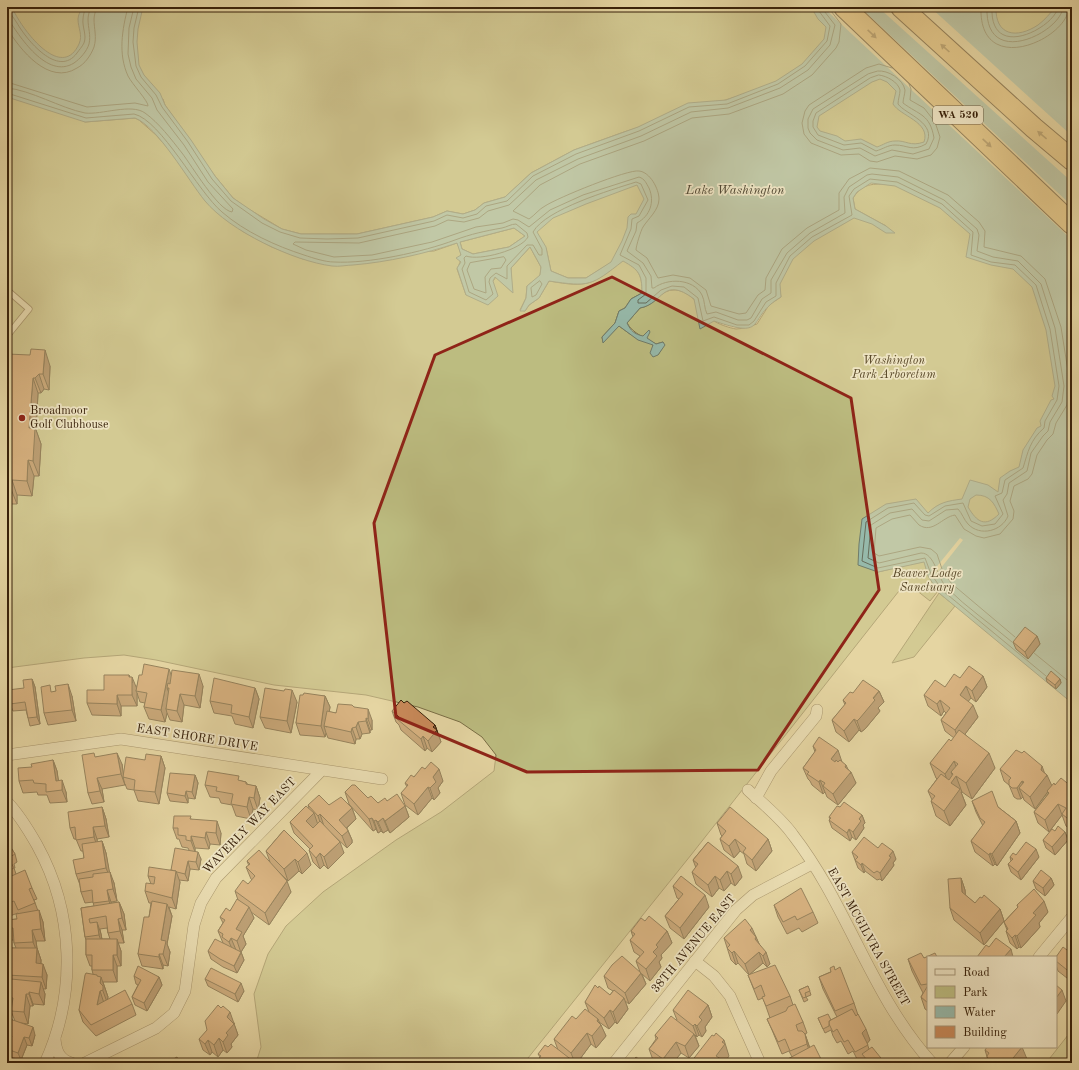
<svg xmlns="http://www.w3.org/2000/svg" width="1079" height="1070" font-family="'Old Standard TT',serif">
	<rect width="100%" height="100%" fill="#e5d6a3"/>
	<filter id="stains"><feTurbulence type="fractalNoise" baseFrequency=".005" numOctaves="4"/><feColorMatrix values="0 0 0 0 .2 0 0 0 0 .09 0 0 0 0 .02 0 0 0 .5 -.17"/></filter>
	<radialGradient id="worn" r=".72"><stop offset=".6" stop-color="#630" stop-opacity="0"/><stop offset="1" stop-color="#630" stop-opacity=".3"/></radialGradient>
	<g fill="#bcbc80" stroke="#7a6e45">
		<path d="M7 7H110L104 56 54 75Z"/>
		<path d="M128 7H824L969 145 887 171 782 154 843 63 624 132 574 150 531 173 505 197 484 203 475 210 463 214 447 211 433 217 357 234H301L282 229 247 208 233 198 215 176 165 105 163 99 136 91Z"/>
		<path d="M966 7H1066L1019 44Z"/>
		<path d="M7 76 85 122 135 118 139 120 156 135 242 231 272 247 303 259 434 251 457 243C462 252 462 260 457 269L466 295 493 281 496 277 512 292 511 268 530 247 541 267 540 276 527 286 526 298 520 310 525 311 529 305 539 298 549 281C589 288 592 285 623 260 639 270 642 274 642 293L631 299 625 308 619 311 615 323 602 337 603 342 619 326 630 334 652 344 658 355 664 345 663 342 656 344C646 338 633 334 627 323L640 308C654 306 660 289 675 290 692 291 701 309 713 320 717 324 730 328 736 329 742 329 751 326 757 324L769 305 781 297 779 284 770 276 849 210 886 226 855 209 853 198C864 181 876 184 894 185L1072 239V524L991 537 878 572 924 561 947 580 930 601 906 582 691 855 524 1063H256L261 1047 254 994 268 954 286 926 323 892 396 840 441 812 494 771 496 755 482 737 460 722 418 707 366 695 274 685 156 660 124 655 84 658 7 668Z"/>
		<path d="M645 172 650 201 612 262 586 278H568L551 271 546 248 532 234 534 218Z"/>
		<path d="M514 228 525 236 509 247 473 254 462 249 460 242Z"/>
		<path d="M939 593 955 606 914 657 892 663Z"/>
		<path d="M1072 1030V1063H1046Z"/>
	</g>
	<path fill="#96b9aa" stroke="#707c6a" fill-rule="evenodd" d="M7 7H12C20 27 61 83 79 44 83 35 78 28 78 19 78 15 81 11 81 7H143L138 29 137 42 139 65 144 75 160 93 165 105 191 140 215 176 233 198 264 219 282 229 301 234H357L433 217 447 211 463 214 475 210 484 203 505 197 531 173 574 150 638 127 688 103 726 100 776 81 802 64 824 39 826 27 818 19 811 7H996C995 36 1017 39 1038 25 1045 20 1050 13 1056 7H1072V703L939 593 928 576 924 562 878 572 858 565 859 544 862 519 886 504 916 499 928 513C939 502 948 501 962 499L970 480 988 485 998 492 1000 478 1010 471 1019 467 1023 450 1037 428 1041 426 1040 421 1051 400 1054 399 1052 396 1055 386 1046 330 1032 287 1013 269 991 265 966 257 970 234 940 208 895 186 871 183 857 192 853 198 855 209 886 226 895 233H886L872 224 854 218 814 241 793 259 780 284 781 297C745 318 770 340 714 321L700 329 694 299C662 275 664 304 640 308L627 323C631 331 634 334 643 336L649 330 650 332 647 338 656 344 663 342 665 345 658 355 653 357 650 353 653 345 638 340 619 326 603 343 602 337 615 323 619 311 625 308 631 299 642 293C642 274 639 270 623 261 591 286 590 287 549 281L539 298 529 305 525 311H520L526 298 527 286 540 275 541 267 530 247 511 268 513 293 495 277 493 281 498 296 488 305 466 295 457 268 461 262 456 258 461 255 457 243C424 254 388 262 353 265 347 265 339 267 332 266 293 261 230 231 205 201 188 180 158 127 135 118L85 122 7 97ZM880 79 887 82 896 91 893 104C900 116 931 122 924 142 910 147 906 140 895 141 888 141 883 145 877 147L861 139 845 141 837 136 820 131 817 127 819 116 872 82ZM637 185 644 199 636 214H631L628 217 627 228 622 241 611 262 586 278H568L551 271 546 247 537 232 553 218 586 204ZM514 228 525 236 509 247 473 254 462 249 460 242ZM976 495C990 495 994 503 999 514 985 528 977 522 968 507L970 499Z"/>
	<g fill="#e5d6a3">
		<path d="M823 7H860L1072 206V240Z"/>
		<path d="M878 7H930L1072 136V182Z"/>
		<path d="M960 538 963 540 937 573 934 570Z"/>
	</g>
	<g fill="none" stroke-linecap="round" stroke-linejoin="round">
		<g stroke="#676d5a" stroke-width="1">
			<path d="M8 7C9 13 14 18 17 23 26 39 58 79 77 53 79 50 82 47 84 43 87 35 82 27 83 19 83 15 85 11 85 7"/>
			<path d="M139 7 134 28 133 42 136 66 141 77 156 95 162 107 188 142 212 179 231 201 262 223 280 232 300 238 327 239 358 238 434 221 447 215 463 218 477 214 486 206 507 201 533 176 576 154 639 131 689 107 727 104 778 84 805 66 827 41 830 26 816 7"/>
			<path d="M821 7 835 25 830 45 808 70 780 88 728 108 691 112 641 136 578 159 536 180 509 205 488 211 479 218 464 222 448 220 435 226 359 243 295 242 293 244 306 250 334 257 372 255 432 242 476 227 503 223 513 219 518 220 529 227 550 210 583 195 639 177C645 179 646 183 649 188 655 202 650 216 637 223L636 231 627 251 643 263 651 276 652 288H654C667 278 693 278 702 295 705 301 704 308 707 314L716 312 738 320H747L751 318 762 299 771 293V280L787 253 810 233 845 213 844 197 849 187 867 175 872 174 898 177 944 200 977 229 979 235 977 251 993 257 1018 261 1041 284 1055 328 1064 386 1062 402 1050 422 1048 431 1043 436 1031 453 1027 471 1009 483 1007 494 1003 500 1008 516C1002 531 980 537 968 524 964 520 962 513 958 509L946 510 929 521 922 520 912 509 890 513 871 525 868 558 879 563 921 553C935 553 937 578 947 588 967 608 991 624 1012 642"/>
			<path d="M828 7 841 24 839 42 836 48 812 75 783 94 729 114 692 118 644 141 580 164 540 185 513 211 529 219C535 215 539 209 545 206 557 198 628 169 639 171 650 172 659 189 659 199 659 210 648 219 643 227 641 230 636 246 636 250L647 258 658 278 673 275 690 278 706 290 711 306 739 314 746 313 758 295 765 290 766 278 782 249 807 228 839 210V193L849 179 870 168 899 171 948 195 979 222 985 231 984 247 1021 256 1045 279 1061 327 1070 384 1067 405 1056 423 1053 434 1047 440 1037 455 1032 474 1028 479 1014 486 1010 501 1014 511 1013 519 1000 534 984 538 976 536 964 529 955 515C942 517 933 534 919 525 916 522 913 518 910 515L892 519 876 528 874 553 879 556 920 547 931 549 937 554 942 569 951 583 1015 637"/>
			<path d="M981 7C978 79 1068 40 1069 7"/>
			<path d="M987 7C984 71 1062 32 1063 7"/>
			<path d="M992 7C989 63 1056 27 1058 7"/>
			<path d="M7 17C19 36 47 80 74 63 80 59 87 51 89 44 91 35 88 28 88 19 88 15 90 11 90 7"/>
			<path d="M7 28C20 50 49 86 77 68 85 64 91 55 94 47 97 37 94 29 94 19 94 15 96 11 96 7"/>
			<path d="M892 68 879 64 866 68 809 105 805 111 802 123 804 134 811 143 841 155 859 154 870 161 877 162 895 156 917 159 931 155 937 148 940 137 935 122 924 108 910 100 911 89 909 84"/>
			<path d="M878 71C888 70 903 79 905 90 905 94 903 99 903 103 919 115 930 114 934 138L929 149 913 154 892 150 875 156 860 148 843 150 817 140 810 133 808 128V119L813 109 868 74Z"/>
			<path d="M879 75C887 76 898 82 900 90 900 94 898 100 898 104 905 114 938 123 926 144 912 152 908 145 895 145 888 145 883 149 876 151L861 143 844 145 818 135 813 127V121L816 113 870 78Z"/>
			<path d="M7 82 87 107 135 103 148 106C149 102 132 84 128 76 118 54 122 30 128 7"/>
			<path d="M7 88C31 90 60 108 85 113 102 115 131 103 145 113 159 123 171 139 182 153 192 166 218 210 232 212L233 209 208 182 184 145 157 110 152 98 136 79 131 67 128 54 129 28 134 7"/>
			<path d="M7 93 86 118 134 114C161 120 198 192 222 212 245 232 276 246 304 255 313 258 325 262 334 262 368 264 423 252 455 240 471 234 485 231 502 228 507 227 511 224 516 224L527 233 528 237C521 250 480 261 466 256L464 258 465 263 462 269 469 292 486 300 493 294 489 282 490 278 496 273 507 279V266L527 245H533L539 255H542V249L533 232C546 209 611 190 636 182L641 184 648 200 639 216 632 219 631 229 620 255 639 265 646 278V294L638 300V303H646L661 290 672 286 684 287 698 298 703 321 714 317 737 325H749L754 321 766 302 776 296V283L790 256 812 237 852 215 849 196 854 189 870 179 897 182 942 204 973 232 971 255 991 262 1015 265 1036 285 1050 329 1059 386 1057 400 1045 421 1044 428C1030 440 1028 452 1023 468L1005 480 1002 493 995 496 1003 514 995 524 982 526 971 521 963 503 945 506 929 516 925 515 914 503 888 508 866 522 862 561 878 568 925 558 931 574 943 591 1046 676"/>
			<path d="M504 257 506 260 501 268 491 269 485 277 486 293 474 289 467 270 470 263Z"/>
			<path d="M540 281 542 284 536 295 532 297 531 288Z"/>
			<path d="M1034 653 1072 684"/>
		</g>
		<g stroke="#634e30" stroke-width="7">
			<path id="service" d="M7 290 29 309 7 336"/>
		</g>
		<g stroke="#634e30" stroke-width="12">
			<g id="minor">
				<path d="M7 755 121 739 382 779"/>
				<path d="M748 790C763 804 781 818 793 835 848 906 871 996 932 1063"/>
				<path d="M756 798 771 771 816 716 817 710"/>
				<path d="M7 802C19 814 29 831 37 845 74 912 77 993 45 1063"/>
				<path d="M1039 957 1072 917"/>
				<path d="M695 961 714 976 730 996 760 1063"/>
				<path d="M55 1039C56 1050 59 1060 72 1063"/>
				<path d="M85 1063 156 1028 174 1013 185 991 194 925 201 903 216 878 321 771"/>
				<path d="M614 1063 736 910 753 895 812 864"/>
				<path d="M950 1063 964 1047"/>
			</g>
		</g>
		<g stroke="#38210a" stroke-width="22">
			<g id="motorway">
				<path d="M844 7 1072 224"/>
				<path d="M901 7 1034 128 1072 160"/>
			</g>
		</g>
		<use href="#service" stroke="#eee4c3" stroke-width="5.5"/>
		<use href="#minor" stroke="#eee4c3" stroke-width="11"/>
		<use href="#motorway" stroke="#e2bb72" stroke-width="20"/>
	</g>
	<g fill="#ac764d" stroke="#38210a" fill-rule="evenodd">
		<path d="M7 354 50 366 49 390 44 389 41 393H38L36 430 41 444 39 476H34L32 496 17 495V504H7Z"/>
		<path d="M1037 636 1040 644 1028 659 1016 649 1013 642Z"/>
		<path d="M129 675 136 688 142 675 171 676 203 686 200 708 184 705 182 722 170 720 167 713 165 722 149 719 144 707 145 703 140 702 137 693V706H121V716L92 715 87 703 104 690Z"/>
		<path d="M983 676 987 687 976 702 971 698 968 701 978 717 965 734 995 768 972 799 962 792H961L966 805 950 826 936 816 931 801 932 800 928 791 937 779 936 778 930 763 954 738 945 731 941 720 946 713 944 711 941 716 928 706 924 695 945 687 960 678Z"/>
		<path d="M1046 678 1060 679 1061 683 1056 689 1047 682Z"/>
		<path d="M32 679 35 687 40 724 30 726 26 710 13 711 10 704Z"/>
		<path d="M255 688 259 699 253 728 235 724 232 716 214 713 210 701Z"/>
		<path d="M56 691 72 696 76 721 48 725 44 713 53 692Z"/>
		<path d="M879 691 884 702 878 708 880 711 865 729 861 732 859 730 849 742 836 732 832 720 845 705 843 700 853 693Z"/>
		<path d="M303 695 325 696 330 707 329 712 336 713 354 707 372 720V730H370V733L362 734 360 739H356L355 744 328 738 326 733 325 737 300 735 296 723Z"/>
		<path d="M297 702 291 733 265 728 260 717Z"/>
		<path d="M404 703 435 725 441 742 432 752 427 748 425 751 401 730 399 725 396 722 392 711Z"/>
		<path d="M813 746 842 762 848 769 856 783 838 805 827 797 825 792 823 794 812 785 810 781 808 779 803 768 815 752Z"/>
		<path d="M161 756 165 768 159 804 138 801 134 790 127 789 125 784V785L102 789 104 802 92 804 88 793 96 757 122 764 123 774 145 760Z"/>
		<path d="M53 760 57 771 58 780 66 792 67 802 50 803 47 795H38L37 792 23 793 19 781 32 767Z"/>
		<path d="M425 769 443 781 438 788 440 793 434 800 432 798 418 815 405 805 401 793 407 787 405 783Z"/>
		<path d="M1000 769 1045 773 1051 786 1055 785 1072 787V831L1066 826 1062 815 1049 832 1038 823 1034 812 1048 794V792L1035 809 1024 800 1023 797 1021 799H1017L1014 797 1009 785 1004 781Z"/>
		<path d="M195 775 198 783 195 799 188 798V803L170 801 167 793Z"/>
		<path d="M241 781 246 782 248 785 256 786 260 798 258 810 253 809 251 819 236 816 232 805 221 803 219 798 210 797 205 785Z"/>
		<path d="M345 792 368 798 378 803 387 801 405 806 409 817 390 833 388 830 383 833 381 831 378 833 376 829 373 831 349 804Z"/>
		<path d="M972 801 998 807 1016 821 1020 833 997 866 995 864 993 866 975 852 971 841 983 826 976 812Z"/>
		<path d="M308 805H329L352 808 356 819 347 828 352 840V843L347 848 331 833 344 853 328 869 324 865 320 869 313 862 309 850 310 849 294 833 290 822 309 808Z"/>
		<path d="M102 807 106 819 109 837 97 839V842L102 841 106 853 109 872 114 883 117 901 111 902 112 903 119 902 124 914 126 930H122L124 943H118L121 951V966H117V982H103L108 997 107 1000 132 1004 136 1015 96 1036 83 1022 79 1010 93 974 92 970V966H90L86 955V940L85 937 81 908 94 906 93 902 85 903 81 892 80 885 76 874 84 858 83 851H81L76 839H74L70 828ZM107 928 108 933 110 939H102L100 929Z"/>
		<path d="M840 807 862 815 865 823 863 825 864 828 856 840 852 837 850 841 832 828 829 820 830 819 829 817Z"/>
		<path d="M191 819 221 833 220 845 210 844 209 849 195 848V851L201 859 199 870 190 869 188 881 179 880 180 882 176 909 169 907 172 916 167 944 170 952 168 966 163 965V969L142 966 138 954 149 917 151 903H149L145 891 151 884 148 876 171 870 189 850 188 848 182 847 179 839H177L173 828Z"/>
		<path d="M717 823 768 839 772 851 756 871 747 864 744 854 740 851 734 858 724 850 720 839 722 836 721 835Z"/>
		<path d="M284 830 311 865 302 874 299 871 288 881 277 870 291 892 269 925 251 912 254 918 243 936 246 944 241 952 244 960 237 973 223 967 211 959 208 951 223 943 218 931 223 923 220 917 230 911 238 900 235 891 248 884 252 880 251 879 246 867 249 866 247 861 270 862 266 851Z"/>
		<path d="M1055 831 1065 832 1068 840 1055 855 1046 848 1043 840Z"/>
		<path d="M7 839 10 846 15 854 17 862 14 864 15 868H14L16 874 32 888 37 899 34 900 38 911 43 922 45 941H36L37 948 41 960V963L47 975 46 989H43L45 994 44 1005 33 1004V1006H30L28 1024 21 1023 35 1035 32 1046 27 1045 21 1060 10 1057 7 1049 10 1042 7 1041V1018L15 1021 11 1011 12 1006 9 997 10 985 7 976V948H16L14 943V940H8L7 937V920L17 919 19 914 18 913 7 917Z"/>
		<path d="M708 842 742 877 735 886 731 883 724 891 719 888 712 897 696 884 692 872 696 868 693 860Z"/>
		<path d="M878 848 896 859 893 863 894 865 892 868 882 881 880 879 877 880 865 871 864 873 858 868 852 852Z"/>
		<path d="M1016 855 1039 857 1021 880 1011 872 1008 864 1011 861 1010 857Z"/>
		<path d="M961 878 965 890V895L975 903 1000 909 1004 921 984 945 954 920 950 908Z"/>
		<path d="M1051 878 1054 885 1045 896 1036 889 1033 881Z"/>
		<path d="M673 886 709 907 684 939 670 928 665 916 679 899 677 898Z"/>
		<path d="M774 905 813 912 818 923 802 932 799 928 787 934 778 917Z"/>
		<path d="M1017 905 1048 912 1039 923 1040 927 1021 948 1019 947 1017 949 1010 943 1006 931 1007 930 1004 922 1018 907Z"/>
		<path d="M645 921 667 931 672 943 661 955 662 958 659 962 661 967 650 981 642 974 646 984 629 1004 625 1001 628 1009 617 1024 615 1022 609 1029 599 1022 606 1036 596 1048 591 1044 577 1063 574 1062V1063H535L540 1057 538 1054 548 1047 558 1050 554 1039 576 1019 589 1012 585 1002 598 988 610 995 613 991 608 988 604 976 640 972 636 961 640 956 634 952 630 940 633 937 631 931Z"/>
		<path d="M755 935 759 944 770 964 767 967 763 963 750 974 790 996 793 1005 803 1022 807 1033 805 1034 810 1048 792 1057 789 1051 782 1054 772 1030 767 1019 770 1018 763 998 758 1000 748 975H749L738 963 736 965 731 960 724 938Z"/>
		<path d="M1072 939V982L1058 971 1056 965V957L1067 950 1070 945Z"/>
		<path d="M928 957V1011L925 1009 921 997 923 993 912 971 908 959 924 958Z"/>
		<path d="M835 970 854 1003 858 1015 870 1040 867 1043 869 1049 885 1063H865V1060L860 1063H859L853 1051 848 1054 841 1041 837 1043 833 1036 831 1030 825 1033 818 1018 831 1020 837 1017 823 989 819 977Z"/>
		<path d="M134 976 159 977 162 985 147 1011 135 1005 132 997 138 985 136 984Z"/>
		<path d="M205 979 244 991 238 1002 208 986Z"/>
		<path d="M808 986 811 995 806 997 808 1000 804 1002 799 990Z"/>
		<path d="M708 1005 712 1017 705 1027 706 1031 702 1037 699 1035 697 1037 695 1035 699 1046 689 1058 681 1053 673 1063H657L653 1060 649 1049 656 1039 655 1035 677 1020 673 1010Z"/>
		<path d="M235 1023 234 1024 238 1035 231 1044 232 1047 227 1053 223 1050 218 1057 212 1052 210 1055 203 1050 199 1039Z"/>
		<path d="M985 1050 1027 1059 1023 1063H986L988 1060Z"/>
	</g>
	<g fill="#8c603e" stroke="#38210a" fill-rule="evenodd">
		<path d="M45 350 50 366 49 390 43 374Z"/>
		<path d="M39 374 44 389 41 393 35 378Z"/>
		<path d="M33 378 38 393 36 430 41 444 39 476 33 461 29 428Z"/>
		<path d="M28 460 34 476 32 496 27 481Z"/>
		<path d="M12 480 17 495V504L11 489Z"/>
		<path d="M1037 636 1040 644 1028 659 1025 652Z"/>
		<path d="M169 669 173 680 169 688H167L170 696 166 709 167 713 165 722 161 710Z"/>
		<path d="M199 674 203 686 200 708 195 696Z"/>
		<path d="M129 675 132 683V677L137 689 136 691 137 693V706L132 695Z"/>
		<path d="M983 676 987 687 976 702 972 691Z"/>
		<path d="M32 679 35 687 40 724 37 717Z"/>
		<path d="M1060 679 1061 683 1056 689 1055 685Z"/>
		<path d="M68 684 72 696 76 721 72 710Z"/>
		<path d="M966 686 971 698 964 707 960 695Z"/>
		<path d="M255 688 259 699 253 728 249 717Z"/>
		<path d="M292 690 297 702 291 733 287 721Z"/>
		<path d="M879 691 884 702 878 708 880 711 865 729 861 732 857 721Z"/>
		<path d="M180 694 184 705 182 722 177 711Z"/>
		<path d="M117 695 121 706V716L117 704Z"/>
		<path d="M325 696 330 707 327 727 324 726 326 733 325 737 321 726Z"/>
		<path d="M940 700 944 711 941 716 937 704Z"/>
		<path d="M973 705 978 717 959 742 955 730Z"/>
		<path d="M368 709 372 720V730L368 719Z"/>
		<path d="M366 718 370 730V733L366 721Z"/>
		<path d="M854 719 859 730 849 742 844 731Z"/>
		<path d="M358 722 362 734 360 739 356 727Z"/>
		<path d="M435 725 441 742 432 752 428 741 433 727Z"/>
		<path d="M352 728 356 739 355 744 351 732Z"/>
		<path d="M423 736 427 748 425 751 421 739Z"/>
		<path d="M838 750 842 762 835 771 831 759Z"/>
		<path d="M117 753 122 764 124 778 123 777 125 785 121 774Z"/>
		<path d="M989 753 995 768 972 799 966 783Z"/>
		<path d="M161 756 165 768 159 804 155 792Z"/>
		<path d="M53 760 57 771 60 790 56 781Z"/>
		<path d="M954 761 960 777 956 776 962 792H961L966 805 950 826 944 811 950 789 945 774ZM951 772 953 774 954 779Z"/>
		<path d="M846 765 850 774 851 772 856 783 838 805 833 794 845 767Z"/>
		<path d="M1042 766 1046 777 1047 775 1052 786 1035 809 1030 797 1041 770Z"/>
		<path d="M439 769 443 781 438 788 440 793 434 800 430 788 433 777Z"/>
		<path d="M195 775 198 783 195 799 192 792Z"/>
		<path d="M97 778 102 789 104 802 100 791Z"/>
		<path d="M62 780 66 792 67 802 62 790Z"/>
		<path d="M820 780 825 792 823 794 819 782Z"/>
		<path d="M1022 781 1027 792 1019 788 1023 797 1021 799 1017 788Z"/>
		<path d="M256 786 260 798 258 810 254 798Z"/>
		<path d="M428 787 432 798 418 815 414 804Z"/>
		<path d="M186 791 188 798V803L185 796Z"/>
		<path d="M249 797 253 809 251 819 247 807Z"/>
		<path d="M1058 804 1062 815 1049 832 1045 820Z"/>
		<path d="M405 806 409 817 390 833 385 821Z"/>
		<path d="M102 807 106 819 109 837 105 826Z"/>
		<path d="M352 808 356 819 343 831 339 820Z"/>
		<path d="M314 813 318 825 310 832 306 821Z"/>
		<path d="M320 814 324 826 322 828 318 816Z"/>
		<path d="M862 815 865 823 863 825 864 828 856 840 853 832 859 819Z"/>
		<path d="M372 818 376 829 373 831 369 819Z"/>
		<path d="M383 818 388 830 383 833 378 822Z"/>
		<path d="M376 820 381 831 378 833 374 821Z"/>
		<path d="M217 821 221 833 220 845 216 833Z"/>
		<path d="M1016 821 1020 833 997 866 992 854Z"/>
		<path d="M93 827 97 839 98 849 94 837Z"/>
		<path d="M347 829 352 840V843L347 848 342 836Z"/>
		<path d="M849 829 852 837 850 841 847 833Z"/>
		<path d="M206 832 210 844 209 849 205 838Z"/>
		<path d="M1065 832 1068 840 1055 855 1052 847Z"/>
		<path d="M191 836 195 848V852L191 841Z"/>
		<path d="M735 839 740 851 734 858 729 846Z"/>
		<path d="M768 839 772 851 756 871 752 860Z"/>
		<path d="M102 841 106 853 111 880 106 868Z"/>
		<path d="M340 842 344 853 328 869 324 857Z"/>
		<path d="M1036 849 1039 857 1021 880 1018 872Z"/>
		<path d="M893 851 896 859 893 863 894 865 892 868 882 881 880 873 889 856Z"/>
		<path d="M198 852 201 859 199 870 196 862Z"/>
		<path d="M307 853 311 865 302 874 298 862Z"/>
		<path d="M320 853 324 865 320 869 316 858Z"/>
		<path d="M990 853 995 864 993 866 989 855Z"/>
		<path d="M295 859 299 871 288 881 284 869Z"/>
		<path d="M188 861 190 869 188 881 185 874Z"/>
		<path d="M862 863 865 871 864 873 861 865Z"/>
		<path d="M738 866 742 877 735 886 731 874Z"/>
		<path d="M176 871 180 882 176 909 172 898Z"/>
		<path d="M727 871 731 883 724 891 720 880Z"/>
		<path d="M110 872 114 883 117 901 113 889Z"/>
		<path d="M715 876 719 888 712 897 708 885Z"/>
		<path d="M961 878 965 890 966 903 962 892Z"/>
		<path d="M1051 878 1054 885 1045 896 1043 888Z"/>
		<path d="M287 881 291 892 269 925 265 913Z"/>
		<path d="M107 890 111 902 113 913 109 901Z"/>
		<path d="M705 895 709 907 684 939 680 928Z"/>
		<path d="M1044 901 1048 912 1039 923 1040 927 1021 948 1017 936 1033 913Z"/>
		<path d="M119 902 124 914 126 930 122 918Z"/>
		<path d="M167 904 172 916 167 944 170 952 168 966 163 954 161 940Z"/>
		<path d="M249 907 254 918 243 936 246 944 241 952 244 960 237 973 234 966 241 953 237 941 236 929Z"/>
		<path d="M1000 909 1004 921 984 945 980 933Z"/>
		<path d="M39 910 43 922 45 941 41 929Z"/>
		<path d="M118 919 122 930 124 943 120 931Z"/>
		<path d="M97 922 101 934 103 947 99 935Z"/>
		<path d="M752 928 756 937 761 948 759 950 750 930Z"/>
		<path d="M32 930 36 941 37 949V948L41 960 40 975 36 963 37 952 33 942Z"/>
		<path d="M667 931 672 943 661 955 662 958 659 962 661 967 650 981 646 969 656 945Z"/>
		<path d="M1015 935 1019 947 1017 949 1012 938Z"/>
		<path d="M231 938 236 950 234 953 229 942Z"/>
		<path d="M117 939 121 951V966L117 955Z"/>
		<path d="M1011 949 1013 957H1004Z"/>
		<path d="M734 951 738 963 736 965 732 953Z"/>
		<path d="M759 952 763 963 749 975 745 964Z"/>
		<path d="M766 952 770 964 767 967 763 956Z"/>
		<path d="M159 954 163 965V969L159 957Z"/>
		<path d="M113 955 117 966V982L113 970Z"/>
		<path d="M43 964 47 975 46 989 42 977Z"/>
		<path d="M641 973 646 984 629 1004 625 993Z"/>
		<path d="M101 977 108 997 107 1002 100 983Z"/>
		<path d="M159 977 162 985 147 1011 144 1003Z"/>
		<path d="M41 982 45 994 44 1005 39 994Z"/>
		<path d="M241 983 244 991 238 1002 235 994Z"/>
		<path d="M1062 990 1066 1001 1057 1014 1056 1011V998Z"/>
		<path d="M100 991 104 1003 97 1005Z"/>
		<path d="M29 992 33 1004V1006L29 994Z"/>
		<path d="M26 994 30 1006 28 1024 24 1012Z"/>
		<path d="M624 998 628 1009 617 1024 613 1012Z"/>
		<path d="M708 1005 712 1017 705 1027 706 1031 702 1037 697 1026 699 1017Z"/>
		<path d="M610 1010 615 1022 609 1029 604 1018Z"/>
		<path d="M230 1012 238 1035 231 1044 232 1047 227 1053 223 1042 226 1033 227 1017Z"/>
		<path d="M598 1019 601 1026V1025L606 1036 596 1048 592 1036 597 1021Z"/>
		<path d="M695 1024 699 1035 697 1037 693 1026Z"/>
		<path d="M33 1027 35 1035 32 1046 29 1038Z"/>
		<path d="M866 1029 870 1040 866 1045 862 1033Z"/>
		<path d="M587 1033 591 1044 577 1063H575L571 1053Z"/>
		<path d="M694 1034 699 1046 689 1058 685 1046Z"/>
		<path d="M805 1034 809 1046 811 1056 807 1044Z"/>
		<path d="M24 1037 27 1045 21 1060 18 1053Z"/>
		<path d="M219 1038 223 1050 218 1057 214 1045Z"/>
		<path d="M208 1040 212 1052 210 1055 205 1044Z"/>
		<path d="M724 1040 729 1056 724 1063H719L716 1056 722 1042Z"/>
		<path d="M676 1042 681 1053 673 1063H664L663 1059Z"/>
		<path d="M1022 1047 1027 1059 1023 1063H1009Z"/>
	</g>
	<g fill="#c88959" stroke="#38210a">
		<path d="M31 349 45 350 43 374H39L35 378H33L29 428H35L33 461 28 460 27 481 12 480 11 489H7V354L30 355Z"/>
		<path d="M1025 627 1037 636 1025 652 1013 642Z"/>
		<path d="M144 664 169 669 161 710 144 707 147 693 136 691 139 675H142Z"/>
		<path d="M969 666 983 676 972 691 966 686 960 695 973 705 955 730 941 720 950 708 940 700 937 704 924 695 935 680 945 687 954 674 960 678Z"/>
		<path d="M172 670 199 674 195 696 180 694 177 711 166 709 169 688H167L168 683 170 684Z"/>
		<path d="M1051 671 1060 679 1055 685 1046 678Z"/>
		<path d="M104 675H129V677H132V695H117V704L87 703V690H104Z"/>
		<path d="M214 678 255 688 249 717 231 713 232 705 210 701Z"/>
		<path d="M32 679 37 717 28 718 25 702 10 704 8 690 24 688 23 680Z"/>
		<path d="M863 680 879 691 873 698 875 700 860 718 857 721 854 719 844 731 832 720 846 703 843 700 850 692 853 693Z"/>
		<path d="M68 684 72 710 44 713 41 687 50 685 51 692 56 691 55 686Z"/>
		<path d="M265 688 284 691 285 689 292 690 287 721 260 717Z"/>
		<path d="M304 693 325 696 321 726 296 723 300 695H303Z"/>
		<path d="M401 700 404 703 407 701 435 725 433 727 437 730 428 741 423 736 421 739 397 719 399 717 392 711Z"/>
		<path d="M338 704 352 705 354 707 368 709V719L366 718V721L358 722 356 727 352 728 351 732 324 726 327 711 336 713Z"/>
		<path d="M959 730 989 753 966 783 956 776 951 783 960 789 944 811 931 801 935 796 928 791 941 774 949 780 953 774 951 772 958 764 954 761 945 774 930 763 949 739 951 741Z"/>
		<path d="M819 737 838 750 831 759 835 762 836 760 838 762 840 760 846 765 845 767 851 772 833 794 823 786 825 783 820 780 819 782 807 774 809 772 803 768 816 750 813 746Z"/>
		<path d="M1016 750 1022 753 1024 751 1042 766 1041 770 1047 775 1030 797 1019 788 1024 782 1022 781 1017 788H1012L1009 785V780L1011 778 1000 769Z"/>
		<path d="M94 753 95 757 117 753 121 774 97 778 100 791 88 793 82 755Z"/>
		<path d="M146 754 161 756 155 792 134 790 135 780 123 777 126 757 145 760Z"/>
		<path d="M53 760 56 781 62 780V790L46 792V784L34 783 33 780 19 781 18 768 32 767 31 764Z"/>
		<path d="M431 762 439 769 433 777 436 782 430 788 428 787 414 804 401 793 408 785 405 783 411 775 414 777 422 767 425 769Z"/>
		<path d="M208 771 239 776 238 780 246 782V784L256 786 254 798 249 797 247 807 231 804 233 794 216 791 217 787 205 785Z"/>
		<path d="M170 773 195 775 192 792 186 791 185 796 167 793Z"/>
		<path d="M1061 778 1072 787V822L1062 814 1066 808 1058 804 1045 820 1034 812 1049 793 1047 791 1054 783 1055 785Z"/>
		<path d="M352 785H355L368 798 371 796 378 803 385 798 387 801 397 794 405 806 385 821 383 818 378 822 376 820 374 821 372 818 369 819 345 792Z"/>
		<path d="M992 791 998 807 1016 821 992 854 990 853 989 855 971 841 985 822 980 818 972 801Z"/>
		<path d="M319 795 329 805 341 797 352 808 339 820 347 829 348 831 342 836 320 814 318 816 308 805Z"/>
		<path d="M844 802 862 815 859 819 861 821 853 832 849 829 847 833 829 820 831 818 829 817 837 806 840 807Z"/>
		<path d="M306 806 314 813 306 821 313 828 320 821 340 842 324 857 320 853 316 858 309 850 313 846 290 822Z"/>
		<path d="M102 807 105 826 93 827 94 837 76 840 75 827 70 828 68 812Z"/>
		<path d="M730 807 768 839 752 860 743 852 746 848 735 839 729 846 720 839 726 831 717 823Z"/>
		<path d="M174 816H191L190 819 217 821 216 833 206 832 205 838 191 836V841L186 840V836L178 835V828H173Z"/>
		<path d="M1058 826 1065 832 1052 847 1043 840 1052 829 1055 831Z"/>
		<path d="M284 830 307 853 298 862 295 859 284 869 266 851Z"/>
		<path d="M864 837 878 848 882 843 893 851 889 856 891 857 889 860 880 873 877 871 874 873 862 863 861 865 855 860 858 857 852 852Z"/>
		<path d="M102 841 106 868 76 874 73 860 84 858 82 844Z"/>
		<path d="M708 842 738 866 731 874 727 871 720 880 715 876 708 885 692 872 698 864 693 860Z"/>
		<path d="M1026 842 1036 849 1018 872 1008 864 1013 859 1010 857 1013 853 1016 855Z"/>
		<path d="M10 846 15 854 10 857 12 860 10 861 14 868 7 872V847Z"/>
		<path d="M175 848 198 852 196 862 188 861 185 874 177 872 176 871 171 870Z"/>
		<path d="M259 850 287 881 265 913 235 891 243 880 248 884 255 876 246 867 250 864 247 861Z"/>
		<path d="M149 867 176 871 172 898 145 891 146 883 154 884 155 877 148 876Z"/>
		<path d="M25 870 32 888 29 889 35 903 18 910 14 901 7 904V878Z"/>
		<path d="M1041 870 1051 878 1043 888 1033 881Z"/>
		<path d="M110 872 113 889 107 890 109 901 93 903 92 890 81 892 79 879 93 877V874Z"/>
		<path d="M681 876 705 895 680 928 665 916 683 894 673 886Z"/>
		<path d="M961 878 962 892 975 903 980 897 982 898 984 895 1000 909 980 933 950 908 948 879Z"/>
		<path d="M801 888 813 912 797 920 795 916 783 922 774 905Z"/>
		<path d="M1034 889 1044 901 1033 913 1036 915 1017 936 1015 935 1012 938 1006 931 1008 929 1004 922 1018 907 1017 905Z"/>
		<path d="M237 899 249 907 236 929 242 932 237 941 231 938 229 942 222 937 223 934 218 931 225 920 220 917 226 908 230 911Z"/>
		<path d="M152 901 167 904 161 940 166 941 163 954H159V957L138 954 144 917H149Z"/>
		<path d="M119 902 122 918 118 919 120 931 108 933 106 916 89 919 90 923 97 922 99 935 85 937 81 908Z"/>
		<path d="M39 910 41 929 32 930 33 942 14 943 13 928H7V920L17 919 16 914Z"/>
		<path d="M649 916 667 931 656 945 658 947 653 952 657 956 646 969 636 961 644 952 630 940 635 934 631 931 641 918 645 921Z"/>
		<path d="M745 919 752 928 750 930 756 937 755 939 766 952 763 956 759 952 745 964 734 951 732 953 727 948 730 945 724 938Z"/>
		<path d="M996 938 1011 949 1004 957H1002L1001 956 1000 957H977L986 945 989 947Z"/>
		<path d="M86 939H117V955H113V970H92V955H86Z"/>
		<path d="M215 939 241 952 234 966 220 959 208 951Z"/>
		<path d="M1072 939V974L1056 961V957L1063 947 1067 950 1071 945 1069 942Z"/>
		<path d="M7 948H37L36 963 43 964 42 977 7 975Z"/>
		<path d="M921 953 924 958 935 953 937 957H928V986L927 984 921 985 908 959Z"/>
		<path d="M622 956 641 973 625 993 604 976 612 965Z"/>
		<path d="M775 965 790 996 766 1006 762 997 765 996 761 985 754 989 748 975Z"/>
		<path d="M138 966 159 977 144 1003 132 997 141 980 134 976Z"/>
		<path d="M834 966 835 970 840 967 854 1003 835 1011 819 977 831 972 830 968Z"/>
		<path d="M211 968 241 983 235 994 205 979Z"/>
		<path d="M86 973 97 975V976L101 977 100 983 103 986V990L100 991 97 1005 125 990 132 1004 91 1025 79 1010 85 975Z"/>
		<path d="M11 979 41 982 39 994 29 992V994H26L24 1012 11 1011 13 998 9 997Z"/>
		<path d="M595 985 598 988 599 986 610 995 614 990 624 998 613 1012 610 1010 604 1018 585 1002Z"/>
		<path d="M1056 985 1062 990 1056 998Z"/>
		<path d="M808 986 810 991 805 993 806 997 803 998 799 990Z"/>
		<path d="M927 987 928 988V1003L921 997Z"/>
		<path d="M688 990 708 1005 699 1017 702 1020 697 1026 695 1024 693 1026 673 1010Z"/>
		<path d="M795 1004 803 1022 796 1025 798 1031H802L805 1034 807 1044 790 1051 785 1039 778 1042 767 1019 786 1011 788 1007Z"/>
		<path d="M218 1005 221 1008 223 1006 230 1012 227 1017 234 1024 226 1033 228 1035 223 1042 219 1038 214 1045 208 1040 205 1044 199 1039 207 1030 205 1021Z"/>
		<path d="M585 1009 598 1019 597 1021 601 1025 592 1036 587 1033 571 1053 554 1039 572 1016 576 1019Z"/>
		<path d="M852 1009 856 1016 858 1014 866 1029 862 1033 868 1045 855 1052 848 1040 844 1042 837 1029 833 1032 829 1024V1021Z"/>
		<path d="M828 1014 831 1020 829 1021V1026L823 1029 818 1018Z"/>
		<path d="M671 1016 694 1034 685 1046 676 1042 663 1059 649 1049 658 1038 655 1035Z"/>
		<path d="M7 1018 33 1027 29 1038 24 1037 18 1053 7 1049 12 1036 7 1034Z"/>
		<path d="M716 1033 724 1040 722 1042 725 1044 716 1056 721 1059 723 1063H692L691 1062 712 1035 714 1036Z"/>
		<path d="M551 1044 573 1061 572 1063H535L541 1056 538 1054 545 1045 548 1047Z"/>
		<path d="M814 1045 823 1063H786L784 1061Z"/>
		<path d="M872 1047 885 1063H865L867 1060 862 1054Z"/>
		<path d="M987 1047H1022L1009 1063H986L988 1060 987 1056 989 1053 985 1050Z"/>
		<path d="M7 1056 17 1062V1063H7Z"/>
		<path d="M177 1057 180 1063H166Z"/>
		<path d="M636 1057 644 1063H627L629 1061 631 1062Z"/>
	</g>
	<defs><path id="oneway-solid" d="M-6-.8H1V-3.2L6.5 0L1 3.2V.8H-6Z"/></defs>
	<g fill="#8d6e3e">
		<use href="#oneway-solid" transform="translate(872 34) rotate(43)"/>
		<use href="#oneway-solid" transform="translate(945 48) rotate(-138)"/>
		<use href="#oneway-solid" transform="translate(1042 135) rotate(-140)"/>
		<use href="#oneway-solid" transform="translate(987 143) rotate(43)"/>
	</g>
	<path d="M0 0H1079V1070H0ZM612 277 851 398 879 590 758 770 527 772 396 717 374 523 435 355Z" fill="#e5d6a3" fill-opacity=".55" fill-rule="evenodd"/>
	<path fill="none" stroke="#8f2418" stroke-width="3" stroke-linejoin="round" d="M612 277 851 398 879 590 758 770 527 772 396 717 374 523 435 355Z"/>
	<circle fill="#8f2418" stroke="#eee4c3" stroke-width="1.5" cx="22" cy="418" r="4"/>
	<g text-anchor="middle" dominant-baseline="central" stroke-width="3.5" stroke-linejoin="round" paint-order="stroke">
		<rect fill="#eee4c3" stroke="#6f5c42" stroke-width="1" x="933" y="106" width="50" height="18" rx="3"/>
		<g font-size="11" font-weight="bold" fill="#38210a">
			<text x="958" y="115">WA 520</text>
		</g>
		<g font-size="12" font-style="italic" fill="#594828" stroke="#eee4c3">
			<text x="894" y="361">Washington<tspan x="894" dy="14">Park Arboretum</tspan></text>
			<text x="927" y="574">Beaver Lodge<tspan x="927" dy="14">Sanctuary</tspan></text>
		</g>
		<g font-size="12" fill="#38210a" stroke="#eee4c3" text-anchor="start">
			<text x="30" y="411">Broadmoor<tspan x="30" dy="14">Golf Clubhouse</tspan></text>
		</g>
		<g font-size="12" fill="#38210a" stroke="#eee4c3">
			<text transform="translate(197 738) rotate(9)">EAST SHORE DRIVE</text>
			<text transform="translate(250 826) rotate(-46)">WAVERLY WAY EAST</text>
			<text transform="translate(868 937) rotate(61)">EAST MCGILVRA STREET</text>
			<text transform="translate(694 944) rotate(-50)">38TH AVENUE EAST</text>
		</g>
		<g font-size="13" font-style="italic" fill="#504732" stroke="#eee4c3">
			<text x="735" y="190">Lake Washington</text>
		</g>
	</g>
	<rect width="1079" height="1070" fill="none" stroke="#e5d6a3" stroke-width="24"/>
	<rect x="8" y="8" width="1063" height="1054" fill="none" stroke="#38210a" stroke-width="2"/>
	<rect x="12" y="12" width="1055" height="1046" fill="none" stroke="#38210a"/>
	<rect x="927" y="956" width="130" height="92" fill="#eee4c3" stroke="#a59679"/>
	<rect x="935" y="969" width="20" height="6" fill="#eee4c3" stroke="#a59679"/>
	<text x="963" y="976" font-size="12" fill="#38210a">Road</text>
	<rect x="935" y="986" width="20" height="12" fill="#bcbc80" stroke="#a59679"/>
	<text x="963" y="996" font-size="12" fill="#38210a">Park</text>
	<rect x="935" y="1006" width="20" height="12" fill="#96b9aa" stroke="#a59679"/>
	<text x="963" y="1016" font-size="12" fill="#38210a">Water</text>
	<rect x="935" y="1026" width="20" height="12" fill="#c88959" stroke="#a59679"/>
	<text x="963" y="1036" font-size="12" fill="#38210a">Building</text>
	<rect width="100%" height="100%" filter="url(#stains)"/>
	<rect width="100%" height="100%" fill="url(#worn)"/>
</svg>
